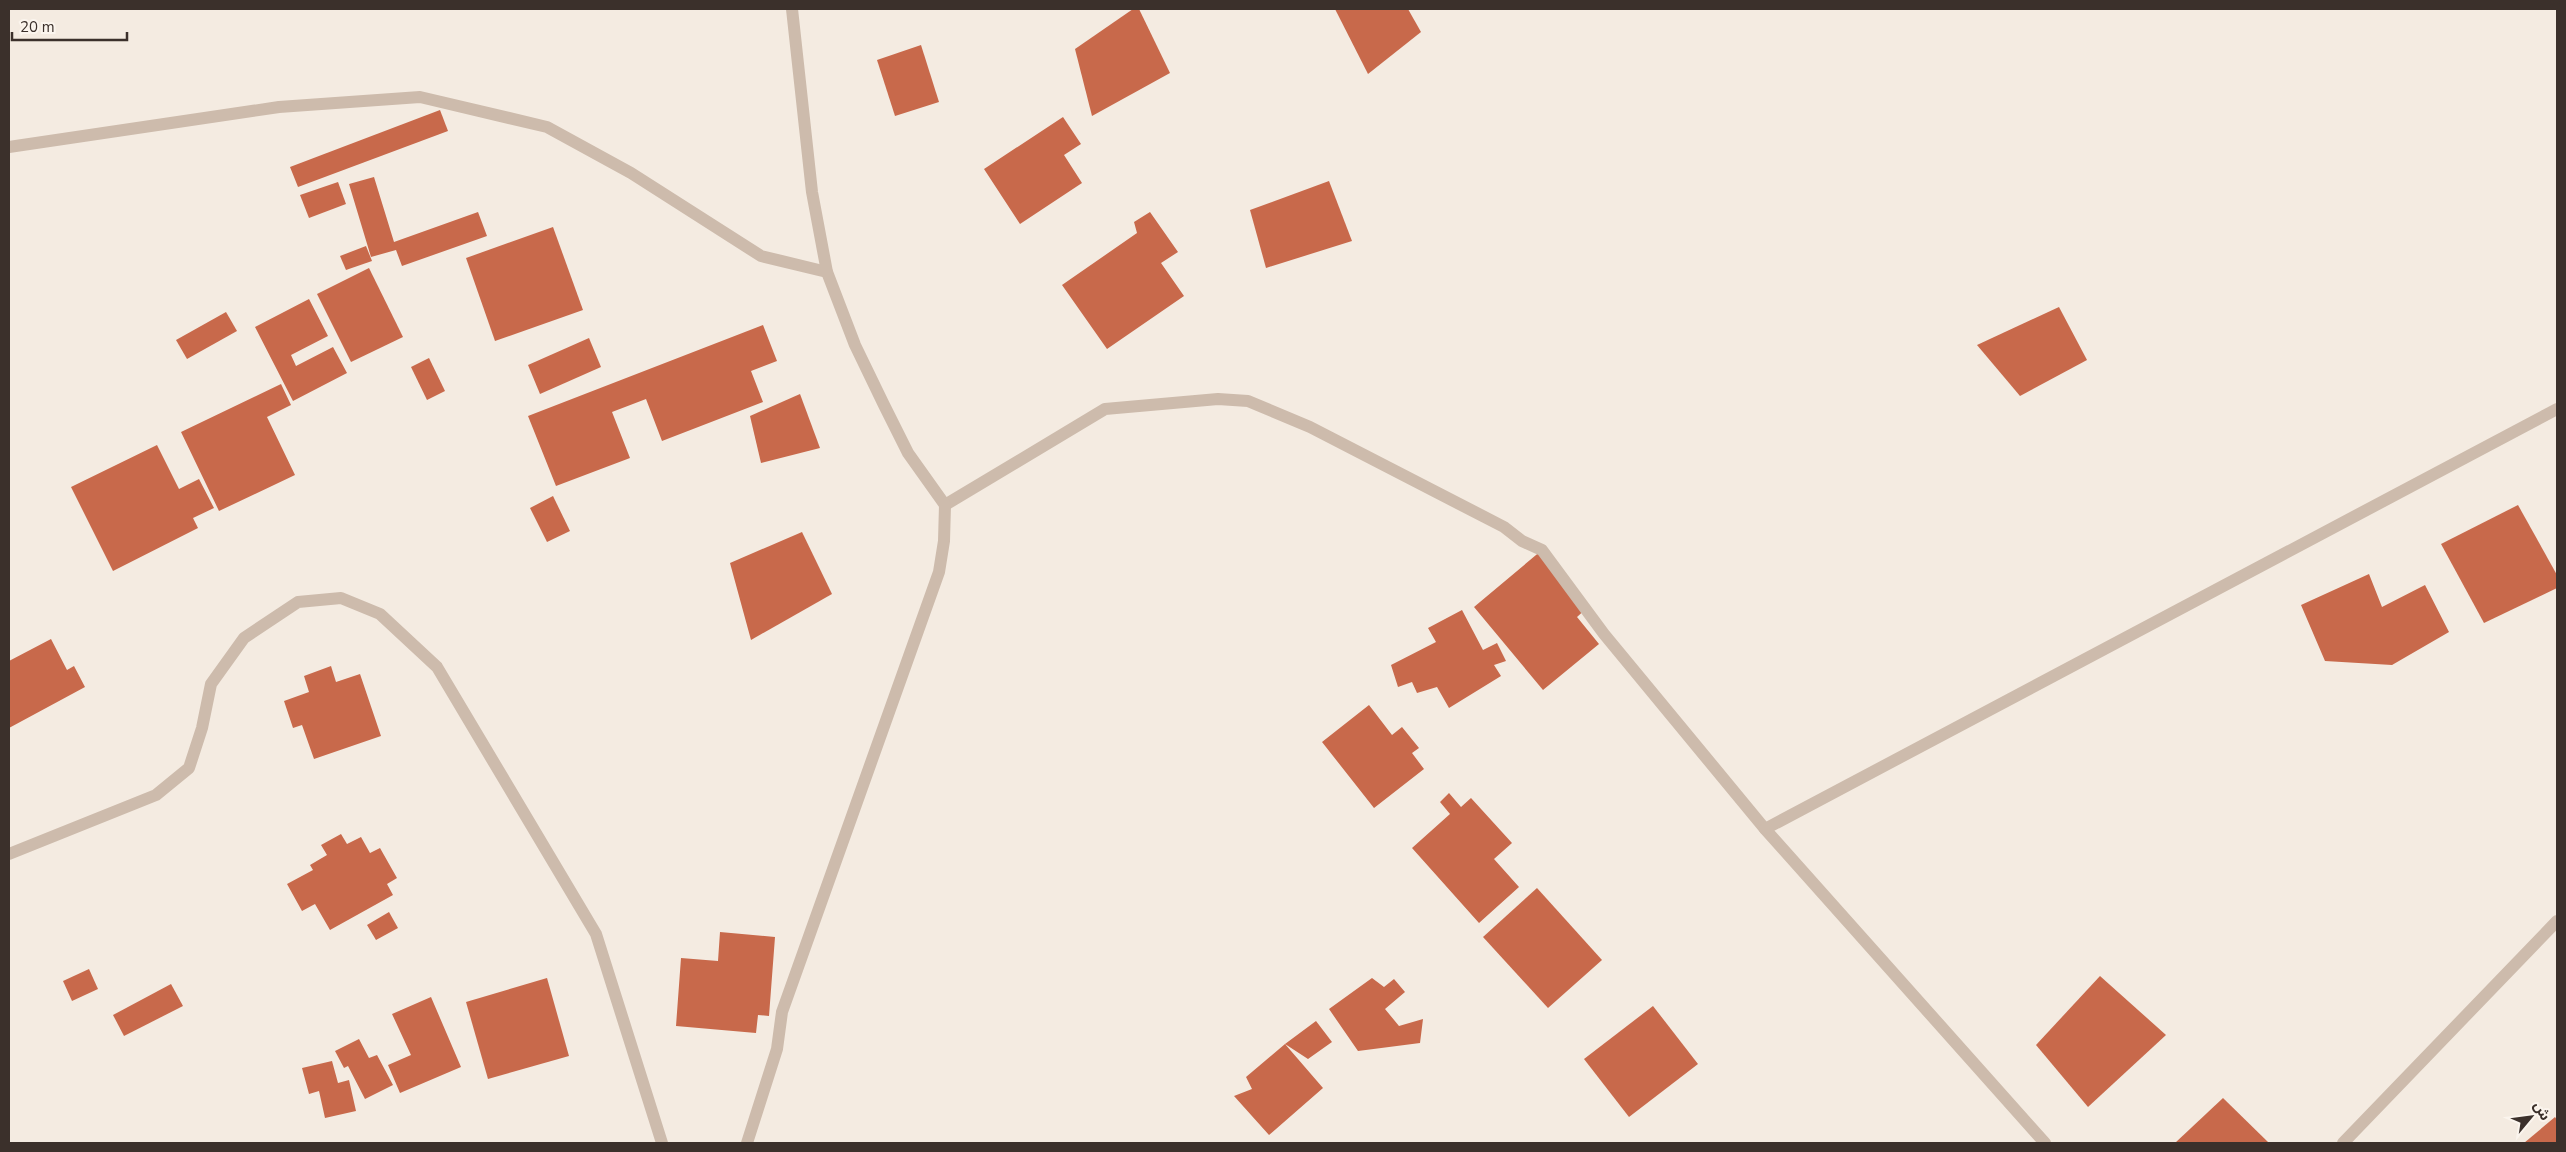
<svg xmlns="http://www.w3.org/2000/svg" width="2566" height="1152" font-family="'Nunito Sans','Noto Sans Arabic',sans-serif">
	<rect width="100%" height="100%" fill="#f4ebe1"/>
	<g fill="#c8694b">
		<path d="M1133 9H1139L1170 73 1092 116 1075 49Z"/>
		<path d="M1335 9H1408L1421 32 1368 74Z"/>
		<path d="M921 45 939 102 895 116 877 60Z"/>
		<path d="M440 110 448 131 298 187 290 167Z"/>
		<path d="M1063 117 1081 144 1064 155 1082 183 1020 224 984 169Z"/>
		<path d="M374 177 394 242 478 212 487 236 402 266 396 250 371 257 349 184Z"/>
		<path d="M1329 181 1352 241 1266 268 1250 210Z"/>
		<path d="M338 182 346 204 309 218 300 195Z"/>
		<path d="M1150 212 1178 252 1161 263 1184 296 1107 349 1062 285 1137 233 1134 222Z"/>
		<path d="M553 227 583 310 495 341 466 258Z"/>
		<path d="M366 246 372 261 346 270 340 256Z"/>
		<path d="M369 268 403 337 351 362 317 294Z"/>
		<path d="M309 299 328 336 291 355 296 366 333 347 347 373 293 401 255 327Z"/>
		<path d="M2059 307 2087 360 2020 396 1977 345Z"/>
		<path d="M226 312 237 331 187 359 176 340Z"/>
		<path d="M763 325 777 361 751 371 763 402 662 441 646 399 612 412 630 458 556 486 528 416Z"/>
		<path d="M589 338 601 367 540 394 528 365Z"/>
		<path d="M429 358 445 391 427 400 411 367Z"/>
		<path d="M281 384 291 405 267 417 295 475 219 511 181 432Z"/>
		<path d="M800 394 820 448 761 463 750 416Z"/>
		<path d="M157 445 179 489 199 479 214 508 193 518 198 528 113 571 71 487Z"/>
		<path d="M553 496 570 531 547 542 530 508Z"/>
		<path d="M2518 505 2557 575V588L2484 623 2441 544Z"/>
		<path d="M802 532 832 594 751 640 730 563Z"/>
		<path d="M1542 550 1588 607 1577 617 1599 644 1543 690 1474 607Z"/>
		<path d="M2369 574 2382 607 2425 585 2449 632 2392 665 2325 661 2301 605Z"/>
		<path d="M1462 610 1483 650 1497 643 1506 661 1494 665 1501 676 1449 708 1437 687 1417 693 1412 682 1398 687 1391 665 1436 642 1428 628Z"/>
		<path d="M51 639 67 670 74 666 85 687 9 728V661Z"/>
		<path d="M331 666 336 682 360 674 381 736 314 759 302 725 293 728 284 701 309 692 304 676Z"/>
		<path d="M1369 705 1392 735 1402 727 1419 748 1412 753 1424 769 1374 808 1322 742Z"/>
		<path d="M1449 793 1461 807 1471 798 1512 843 1494 859 1519 887 1479 923 1412 848 1450 814 1440 802Z"/>
		<path d="M341 834 347 844 361 837 370 853 380 848 397 878 387 884 393 895 330 930 315 904 302 911 287 884 313 870 310 865 327 855 321 845Z"/>
		<path d="M1537 888 1602 960 1548 1008 1483 937Z"/>
		<path d="M389 912 398 928 376 940 367 925Z"/>
		<path d="M720 932 775 937 769 1016 758 1015 756 1033 676 1026 681 958 718 961Z"/>
		<path d="M89 969 98 989 72 1001 63 981Z"/>
		<path d="M2100 976 2166 1035 2088 1107 2036 1045Z"/>
		<path d="M547 978 569 1056 488 1079 466 1002Z"/>
		<path d="M1372 978 1384 987 1394 979 1405 992 1385 1009 1399 1026 1423 1019 1420 1043 1358 1051 1329 1009Z"/>
		<path d="M171 984 183 1006 124 1036 113 1015Z"/>
		<path d="M431 997 461 1067 400 1093 388 1065 411 1055 392 1014Z"/>
		<path d="M1653 1006 1698 1064 1629 1117 1584 1059Z"/>
		<path d="M1316 1021 1332 1042 1308 1059 1285 1044 1323 1088 1269 1135 1234 1096 1252 1089 1246 1077 1285 1044Z"/>
		<path d="M359 1039 369 1058 377 1055 393 1085 365 1099 348 1066 344 1068 335 1051Z"/>
		<path d="M332 1061 338 1083 349 1080 356 1111 325 1118 319 1091 309 1094 302 1068Z"/>
		<path d="M2223 1098 2269 1143H2175Z"/>
		<path d="M2555 1117 2557 1120V1143H2524Z"/>
	</g>
	<g fill="none" stroke-linecap="round" stroke-linejoin="round">
		<g stroke="#cdbbac" stroke-width="12">
			<path d="M9 147 279 107 420 97 547 127 631 173 761 256 827 272"/>
			<path d="M945 505 1105 409 1218 399 1248 401 1310 427 1504 527 1522 541 1542 550 1604 634 1765 829 2045 1143"/>
			<path d="M1765 829 2557 409"/>
			<path d="M9 854 156 795 189 768 202 728 211 684 244 638 298 602 341 598 380 614 437 667 596 934 662 1143"/>
			<path d="M747 1143 777 1049 782 1012 939 572 944 541 945 505 908 453 884 405 855 345 827 272 812 192 792 9"/>
			<path d="M2343 1143 2557 921"/>
		</g>
	</g>
	<rect width="2566" height="1152" fill="none" stroke="#3b302b" stroke-width="20"/>
	<g transform="translate(2531 1117) rotate(61)" stroke="#fbf5ee" stroke-width="4" paint-order="stroke">
	<path d="M0-4L9 19L0 12L-9 19Z" fill="#3b302b"/>
	<text y="-8" font-size="14" font-weight="bold" text-anchor="middle" fill="#3b302b">ش</text>
	</g>
	<path d="M12 32v8h115v-8" fill="none" stroke="#3b302b" stroke-width="2.5"/>
	<text x="20" y="32" font-size="15" fill="#3b302b" stroke="#fbf5ee" stroke-width="4" paint-order="stroke">20 m</text>
</svg>
